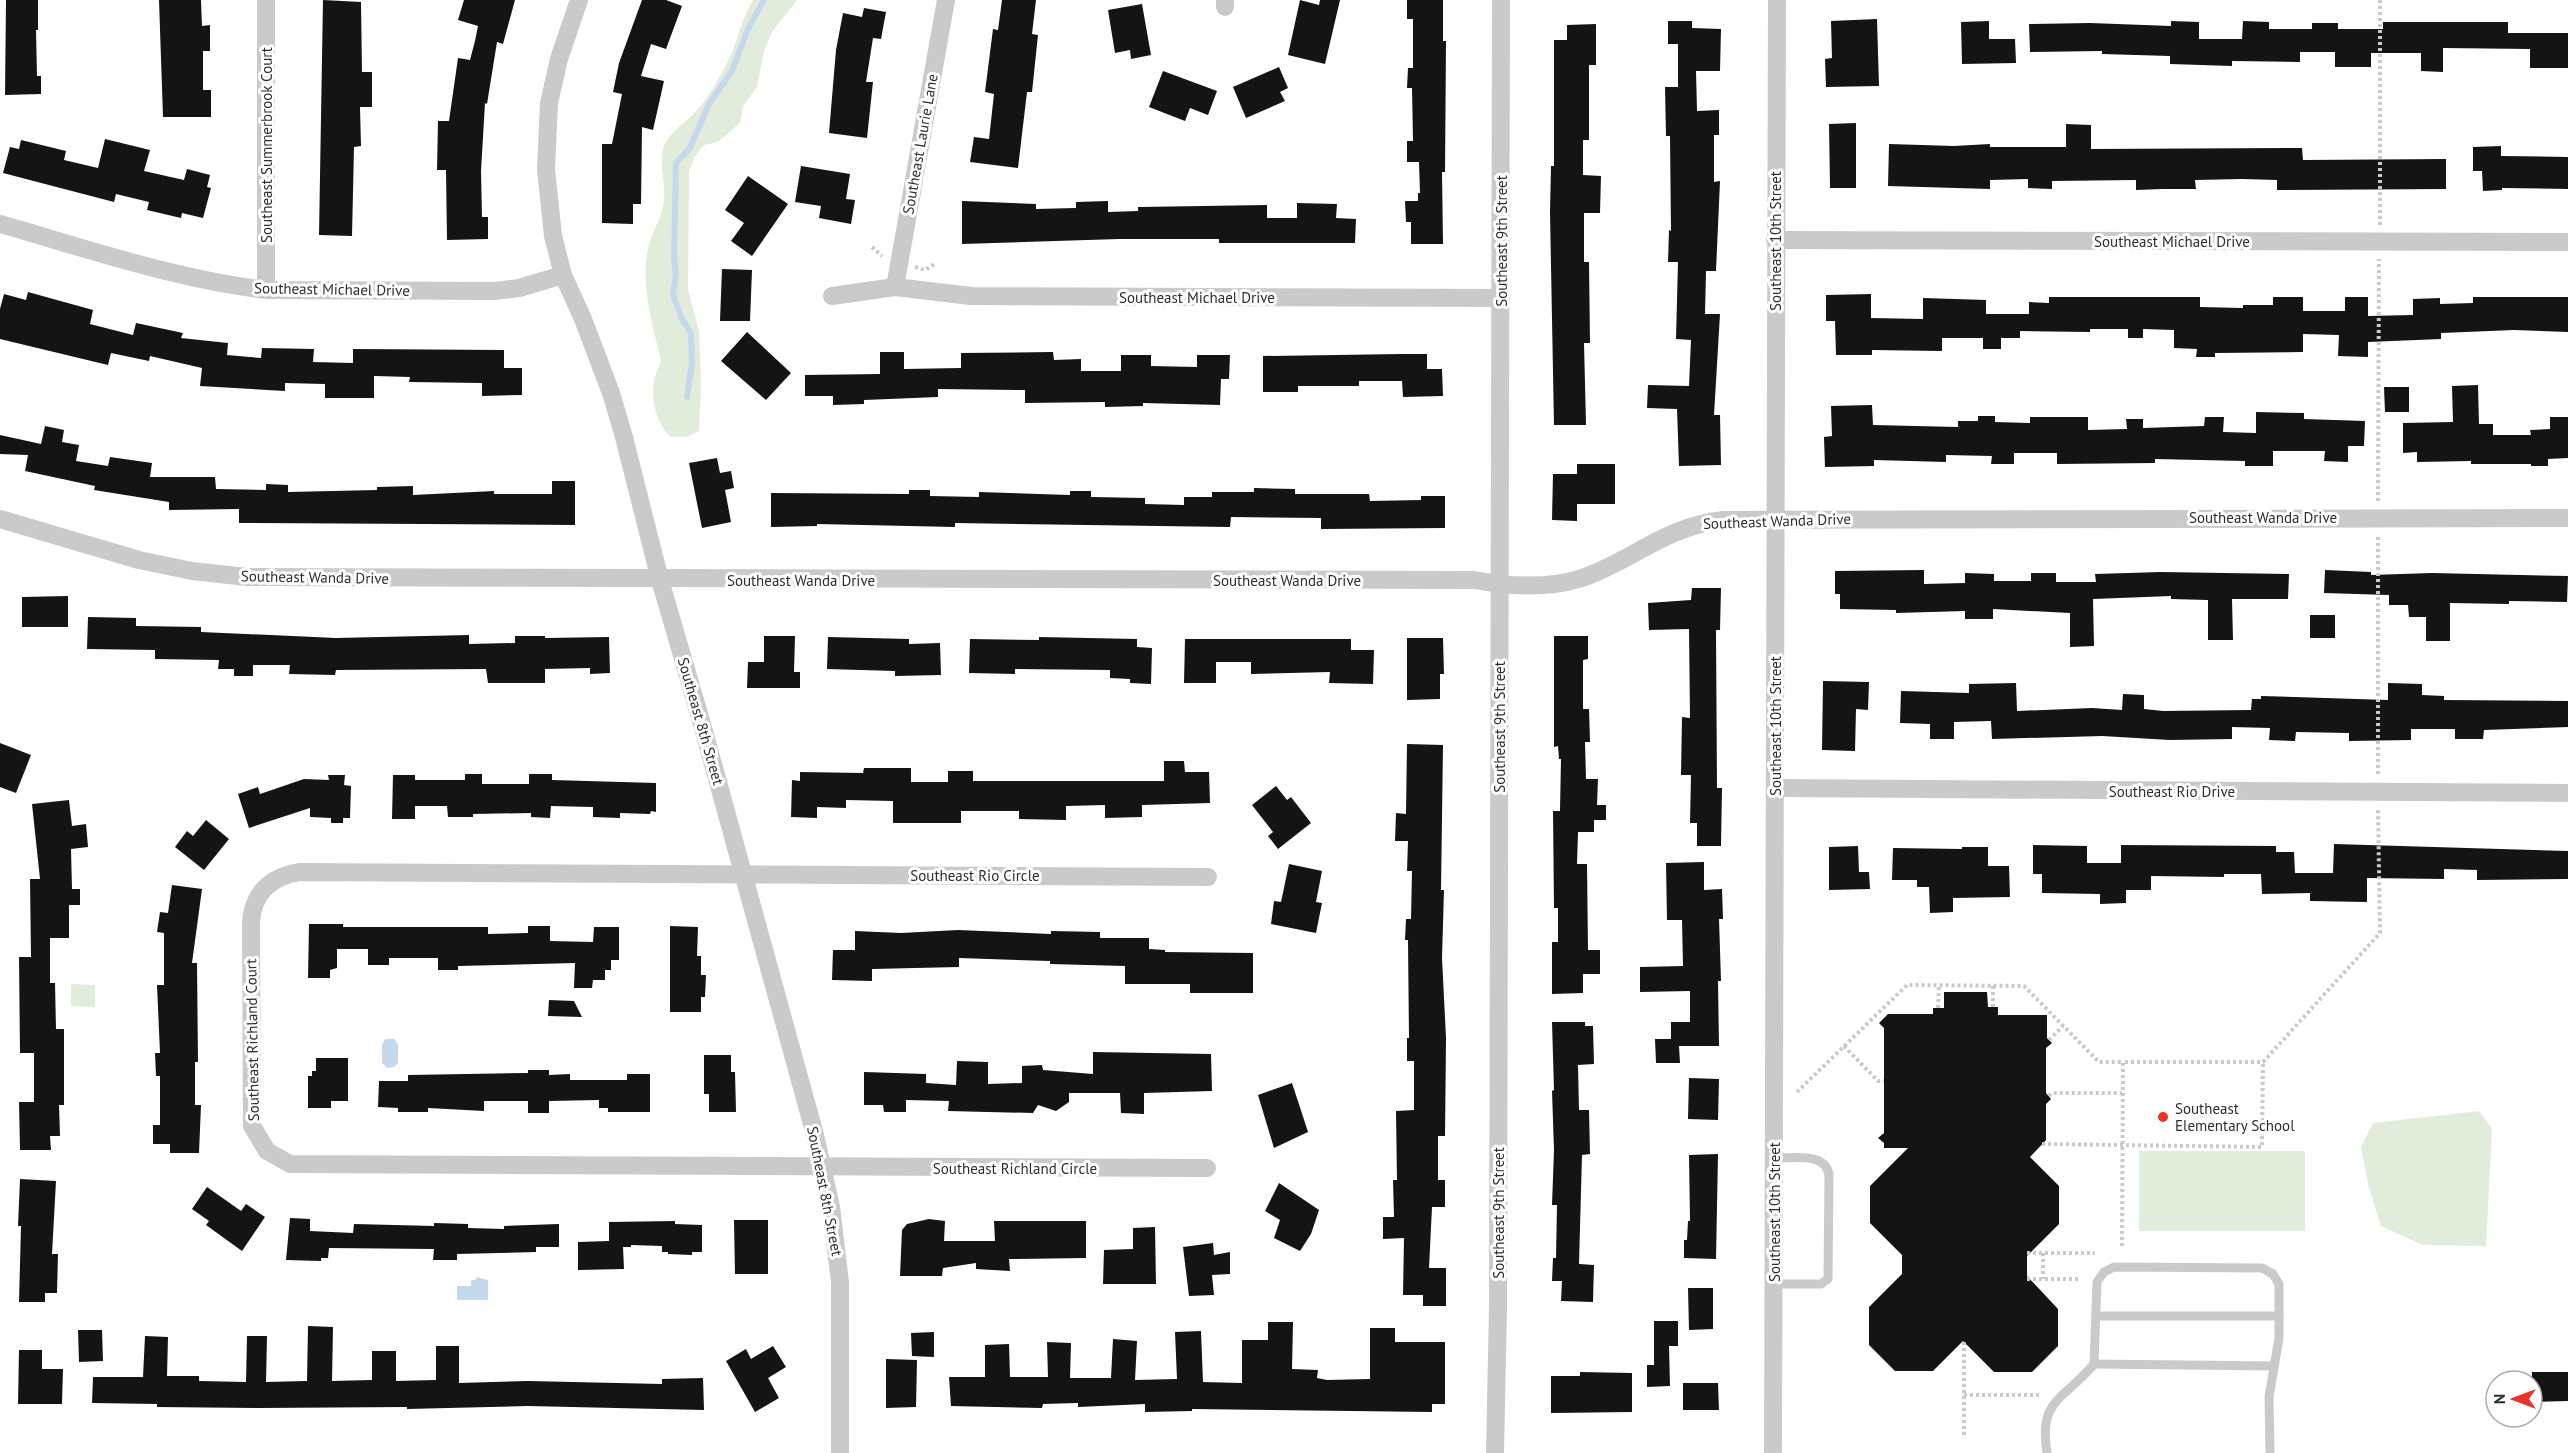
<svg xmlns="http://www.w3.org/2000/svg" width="2568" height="1453" font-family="'PT Sans',sans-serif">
	<rect width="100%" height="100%" fill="#fff"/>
	<g fill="#e1ecda">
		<path d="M753 0H797L772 32 764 51 757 87 743 106 740 123 718 142 704 145 694 158 689 172 688 290 699 331 701 385 699 431 687 437H670C651 415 648 386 661 361 653 324 640 286 648 248 652 232 662 217 664 201 666 183 658 164 664 146 670 131 688 121 698 109 712 93 724 70 733 50 740 32 742 18 753 0Z"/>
		<path d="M71 984 95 985V1007L71 1006Z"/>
		<path d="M2479 1111 2492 1129 2486 1246 2423 1245 2381 1226 2368 1184 2361 1147 2373 1123Z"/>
		<rect x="2139" y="1151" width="166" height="80"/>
	</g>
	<g fill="#c6d8ec">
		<path d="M385 1039H394L398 1044V1063L394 1067 387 1068 382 1063V1045Z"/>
		<path d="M476 1277 488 1280V1300H457V1286H471V1280H476Z"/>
	</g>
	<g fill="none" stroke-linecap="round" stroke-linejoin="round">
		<path stroke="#c6d8ec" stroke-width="6" d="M687 397 692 363 691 333 682 319 673 295 676 274 674 257 676 163 690 148 709 104 732 71 748 29 764 0"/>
	</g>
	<g fill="#141414">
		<path d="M6 0H38V30H36L37 76H41V94L5 95Z"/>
		<path d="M159 0H201L202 26 210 25V51H203V90H211V117H163Z"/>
		<path d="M323 0 361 2 362 72H372V107H360L361 146 354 147 352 236 319 235Z"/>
		<path d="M464 0H515L503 44 497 42 487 104 485 103 481 171 482 217H488V239L447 240 446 170H437L438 121H449L458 58 470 60 475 41 478 26 458 20Z"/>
		<path d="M642 0H666L682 6 666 49 651 44 641 76 664 81 653 130 642 127 641 204H633V224L602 223V144H612L622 94 613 92 619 63Z"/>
		<path d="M1002 0H1036L1032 34 1038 35 1032 92H1027L1018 168 970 162 974 137 989 139 994 94 985 92 993 29 998 30Z"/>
		<path d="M1300 0 1319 5 1320 0H1340L1325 64 1288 55Z"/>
		<path d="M1407 0H1443V41H1446L1445 172H1442L1443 244H1411V222H1406L1405 201H1418V193H1420L1419 162H1407V141H1413L1412 88H1407L1408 68H1413V19H1407Z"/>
		<path d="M1142 4 1151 55 1131 59 1130 50 1115 53 1108 10Z"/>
		<path d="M864 8 886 12 881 39 873 38 866 82H873L867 138 829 133 836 50 843 13 862 17Z"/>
		<path d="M1877 19 1879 86 1826 87 1825 59 1832 58 1831 21Z"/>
		<path d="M1668 21H1692V28L1721 29 1720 71H1696L1697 111 1719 110V135H1714V182L1720 181 1716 271H1706L1705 314H1720L1714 415H1720L1721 465 1679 466 1677 409 1647 408 1648 385 1689 386 1691 340 1676 339 1678 262H1668L1669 230 1671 231 1670 136H1666L1665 87H1678V44H1668Z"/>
		<path d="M1989 21V39H2015L2016 63 1962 64 1961 22Z"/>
		<path d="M2171 21 2199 22V39H2242L2243 21 2269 22V29H2312V23H2338V29H2383V22H2508V33H2568V68H2530V49L2443 48V72L2421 71V53H2371V67H2335V52H2300V62L2232 61V66L2170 64V56L2102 54V51L2030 52 2029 24 2090 23 2171 26Z"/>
		<path d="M1596 24V65H1589V140H1583V175L1601 176 1600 213H1584V262H1589L1590 343H1584L1586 425H1554L1550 212 1551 166H1554V40H1567V25Z"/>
		<path d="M1279 67 1288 88 1280 92 1285 101 1246 118 1233 87Z"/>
		<path d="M1163 71 1217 91 1208 115 1190 108 1185 121 1149 107Z"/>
		<path d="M1856 123V188H1830L1829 124Z"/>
		<path d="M2066 124 2091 125V149L2302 148 2303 160 2446 159V189L2277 190V180L2242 179 2195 180 2196 189H2162L2136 190V180L2052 181V189L2028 188V179L1990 180V189L1888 186 1889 144 1954 146 1990 144V147H2066Z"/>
		<path d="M105 139 150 150 144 171 184 180 187 169 210 175 207 187 211 188 203 218 182 213 181 218 147 210 149 202 116 194 114 202 3 173 10 147 19 149 21 140 66 151 64 160 98 168Z"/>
		<path d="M2501 146V156L2568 157V189L2502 188V190L2483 191 2482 171H2473V147Z"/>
		<path d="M801 166 850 174 846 199 855 200 851 224 819 218 821 206 795 202Z"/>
		<path d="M748 176 788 204 752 256 731 241 744 223 725 210Z"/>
		<path d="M962 201 1036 204V209L1076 208V202L1108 201V212L1138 211V207L1267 205V218H1297V203L1337 204 1336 218 1356 219 1355 243H1219V239H1119L962 244Z"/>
		<path d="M722 269 752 270 750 321H720Z"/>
		<path d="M28 292 93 310 90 324 133 335 136 323 183 333 181 338 228 343 227 355 261 358 262 348 314 349 313 362 353 363V349L504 350V368H522V395L482 396V383L409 382 410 377 374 376V398H325V384L285 383V391L200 386 202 368 150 356 149 361 111 353 108 365 0 339V309L4 294 26 300Z"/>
		<path d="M1871 294V318L1923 319V298L1986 300V314H2029V302L2049 303V297H2200V307L2243 308V305H2273V297H2303V311H2345V297H2368V316L2413 315V299L2440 298V304L2473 303V297H2568V332L2514 330 2441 333V339L2368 342V357L2338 356 2339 335 2303 334V352L2215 353V357H2196L2197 349 2174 348V330L2143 329V338H2128V329H2090V332L2020 331V338H2001V349H1983V338H1942V351L1872 350V355H1836L1835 321H1826V295Z"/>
		<path d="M747 332 791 373 766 400 721 361Z"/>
		<path d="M880 352H904V369L961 368V353L1053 352 1054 360 1081 359V371H1121V355H1151V366L1197 367V355H1230L1229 379H1221L1220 405 1143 403V406L1105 407V402L1025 403V390L938 389V397L864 400V404L833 405V396H805V375L880 374Z"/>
		<path d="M1402 354H1427V369H1442L1443 396 1403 397 1402 381H1359V386H1298V392H1263V356Z"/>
		<path d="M2478 385 2479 424H2493V435H2531L2530 430 2550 429V417H2568V458L2548 459V466H2531V464H2471V461L2417 462V452L2403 453V423L2453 422 2452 386Z"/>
		<path d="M2384 387H2409V412H2385Z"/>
		<path d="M1872 405 1873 425 1958 427V421H1978V416H1995V422L2030 423V417H2088V430L2127 429 2126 419H2143V428L2204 426 2205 417H2224L2223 432 2256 433V412L2304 413V419L2365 421 2364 446H2348V462L2324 461 2325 451H2273V466H2245V461L2155 459V463L2057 464V453H2014V464H1991L1992 456 1946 455V462L1874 460V466L1825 467 1824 437 1832 436 1831 406Z"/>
		<path d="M45 426 64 430 62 442 79 445 76 461 108 466 110 457 152 463 150 477H215L216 489 266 490V484L288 485V492L377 490V487L413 486V495L494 491V494H552V481H575V525L239 523V509L169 510V502L94 490 95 486 25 471 28 455 0 454V435L41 444Z"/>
		<path d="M717 458 720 473 731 471 734 488 725 490 731 522 702 528 689 463Z"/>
		<path d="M1577 464H1615V504H1577V521L1552 520 1553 474H1577Z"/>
		<path d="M1254 488 1295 489V494H1369L1370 501 1421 500V496H1445V528L1321 529V518L1231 517 1230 527 955 523V527L817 524V526L771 527V493L909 494V490H930V496L979 497V492L1070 495V491H1091V497L1145 498V504L1184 505V497H1212V492H1254Z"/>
		<path d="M1924 570V584L1965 583V573L1994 574V581H2031V573H2056V582H2096L2095 574 2161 572 2289 574 2288 599H2232L2233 640H2208V600L2171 599V596L2093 599 2094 646 2070 647V613L1993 609V619H1965V611L1896 613V610L1840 609V594H1835V571Z"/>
		<path d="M2325 570 2371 572V575L2432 573 2568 576 2567 602 2509 601V604L2450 603V641H2426V617H2409L2408 605H2389V595L2324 593Z"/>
		<path d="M1692 588H1721L1720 630H1716L1717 788H1722L1721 846H1697V823H1690L1691 775H1681L1682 717 1690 718 1689 629 1649 630 1648 603 1691 600Z"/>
		<path d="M68 596V627H22V597Z"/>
		<rect x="2310" y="615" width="25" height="23"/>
		<path d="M88 617 136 618V626L201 627V632L336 638 469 635V644L515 643V636H545V638L609 637 610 673 590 674V668L545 669V683H488L486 669 336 670 335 675 289 674 290 665H253V676H234V669H218L219 660 155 659V650L87 649Z"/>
		<path d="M764 636H795L794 672H800V688H747L748 662H764Z"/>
		<path d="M1554 636H1588V659L1583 660V709H1589L1590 742H1585L1586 779H1598L1597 805H1606V820H1594V832H1578L1577 864H1587L1588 950H1600V974H1583V993L1552 994V942H1558V908H1554L1553 811H1560L1561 759H1559L1558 746 1554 747Z"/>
		<path d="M828 637 909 639V644L940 643 941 675 895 676V671L827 669Z"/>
		<path d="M1039 637 1137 639V647L1152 648 1151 684 1130 683V679L1110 678V670L1015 669V674L969 673 970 639 1039 640Z"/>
		<path d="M1407 638H1443L1444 674H1440V699L1407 700Z"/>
		<path d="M1185 639H1351V650H1374L1373 684 1329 683 1330 672 1251 674V662H1216V683H1184Z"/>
		<path d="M1823 681 1869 682 1868 710 1856 709 1855 751 1822 750Z"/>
		<path d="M2016 683 2017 711 2092 708 2122 710 2123 694 2144 695V709L2163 711 2251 710 2252 699H2261V696L2388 700V683L2422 684V695L2444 696V700L2568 701V727L2484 730 2483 739H2455V729H2411V740L2349 741V733L2296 732 2295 741 2269 740 2270 728 2232 727V739L2170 740 2102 736 1992 739 1991 721 1954 722V739H1930V724L1900 723 1901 691 1969 693V684Z"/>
		<path d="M0 743 31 755 16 793 0 787Z"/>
		<path d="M1407 744 1443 745 1441 890H1444L1442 958 1446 1038 1445 1136H1438V1180H1445V1207H1432L1429 1268H1446V1306H1423V1295H1403L1404 1238 1383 1239V1217H1394L1393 1180H1397L1396 1111 1414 1110V1061H1407V1038H1409L1408 940H1405L1406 919H1411L1412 871H1407L1408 841H1395L1396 813 1406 814Z"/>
		<path d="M1164 761H1184L1185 772H1209L1210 803 1142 805V817L1105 818V805L1066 806V820L1019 819V811H961V823H893V801L846 800V808L817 807V818L791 817 792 780 800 781V772L863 773 864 768H911V782H948V771H973V781H1164Z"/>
		<path d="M465 774H482V784H529V774H552V780L656 783V812L651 811 650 814 620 813V818L593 817V807L551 806 550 818 531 817V813L473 814V817H448L447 806H415V819H392L393 775H415V780H465Z"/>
		<path d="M328 775H345L344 785 351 786 350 818H343V823H331V818L310 817V808L249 828 238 794 258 787 260 794 304 779 329 780Z"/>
		<path d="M1276 786 1287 800 1291 797 1311 823 1278 849 1268 836 1273 832 1252 805Z"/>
		<path d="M69 800 72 826 86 824 88 847 71 849 72 889H80V905H69V938H50V983H55L56 1029H64V1105H59L60 1136H50L51 1150H20L19 1102H34V1053H20L19 957H31L30 879H40L32 804Z"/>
		<path d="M206 820 229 839 204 870 175 847 187 831 193 836Z"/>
		<path d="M2334 844 2568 851V879L2477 880V870L2444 869V879L2367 878V902L2310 901V893L2262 894 2261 874H2224V877L2151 876V890H2126V903L2100 904V894L2042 893V874H2033V845L2087 846V863H2121V845L2276 846V852H2294L2295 873H2333Z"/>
		<path d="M1858 846 1859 872H1869L1870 889 1829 890V847Z"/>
		<path d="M1962 847H1988V866H2009L2010 897 1953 898V912L1930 913 1929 887H1917V880H1892L1893 848 1962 849Z"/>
		<path d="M1704 862V890L1722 889 1723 919H1719L1721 981H1718L1719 1046H1679L1680 1063H1656L1655 1039H1671V1022H1690V991L1640 992V967L1683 966 1682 920H1667L1666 863Z"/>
		<path d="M1289 864 1322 871 1316 902 1322 903 1316 933 1271 924 1274 901 1281 902Z"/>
		<path d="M172 885 202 889 192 963H197L198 1062H195V1105H201L199 1153H170V1144H153V1125H160V1076H156L155 1053H160L157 985H164V933L157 932 160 912 168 913Z"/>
		<path d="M309 924H343V927H488V934L528 933V926H550V941L593 942 594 927H619V960H611V970H605V980H593L592 988H574L575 963 458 966V970H438V958H389V965H368V949H337V968L330 970V978H308Z"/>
		<path d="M670 926 698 927 697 956H701V975H706L705 997H701V1012H670Z"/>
		<path d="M958 930 1051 934V931L1100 932V938H1149V949L1165 950V952L1253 953V993H1190V984H1125V966L1050 964V961L959 958V967L872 969V981L832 980 833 950H855V931L901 933Z"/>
		<path d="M1944 992H1987L1988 1007H1998V1015H2047V1038L2052 1043 2046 1048V1093L2051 1099 2046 1104V1140L2030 1157 2059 1186V1224L2027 1256V1276L2058 1309V1346L2032 1372H1994L1963 1341 1933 1371H1895L1869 1345V1307L1902 1274V1255L1870 1223V1186L1908 1148H1884V1143L1878 1138 1884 1133V1028L1879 1023 1888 1014H1933V1008H1944Z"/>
		<path d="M549 1000 574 1001 582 1017 548 1016Z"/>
		<path d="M1552 1022H1585V1026H1593L1594 1064 1578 1065 1579 1110H1589L1590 1154 1582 1155 1579 1264 1594 1265 1593 1302 1561 1301 1562 1281H1552L1553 1258H1556L1557 1205H1552L1554 1150 1552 1091 1554 1090Z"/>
		<path d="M1093 1052 1211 1054 1212 1091 1144 1093V1114L1121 1113 1120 1093H1069V1102L1056 1111 1038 1105 1033 1113 948 1111 949 1101 906 1100V1112H884L883 1105H864V1072L926 1074V1083L956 1085 957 1061 988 1062V1084L1022 1083V1066L1042 1065 1043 1070 1093 1074Z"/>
		<path d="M704 1055H731V1072H735L736 1112H709V1094H704Z"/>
		<path d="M316 1058H348V1101H331V1108H308V1076H312V1071H316Z"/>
		<path d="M528 1070H549V1075L570 1074V1080H627V1074H650V1112H608V1108H599V1100L549 1101V1113H528V1101H484V1111L428 1108V1112H398V1108L378 1107 379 1081H408V1075L528 1073Z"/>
		<path d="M1689 1078 1719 1079 1718 1120 1688 1119Z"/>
		<path d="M1292 1083 1308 1132 1274 1148 1258 1095Z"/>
		<path d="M1718 1154 1716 1259 1684 1258V1240H1687L1688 1221H1690L1689 1155Z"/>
		<path d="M20 1179 56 1181 52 1254H58L57 1293H45V1302H19L21 1226H18Z"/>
		<path d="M1279 1183 1319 1210 1311 1234 1300 1251 1274 1238 1280 1220 1265 1211Z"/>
		<path d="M207 1187 241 1211 246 1204 265 1217 242 1251 206 1225 209 1221 192 1209Z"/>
		<path d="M290 1218 310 1219V1231L353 1233 354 1224 434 1226V1223L468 1224V1228L504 1229V1226L559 1224V1247H536V1252L457 1254V1260H433L434 1249 329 1248 328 1258H321V1261L286 1260Z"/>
		<path d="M929 1219 945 1221 944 1241H995L994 1221H1086V1258L1009 1259 1010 1271 976 1269V1263L943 1268 942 1276H900L902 1230 907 1224Z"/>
		<path d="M734 1220H768V1274H735Z"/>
		<path d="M675 1221V1224L702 1225V1252H692V1255L668 1254V1252H662V1246L631 1245V1247H623L624 1269 578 1270V1242L609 1241V1222Z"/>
		<path d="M1155 1227 1156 1284H1103L1104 1250 1133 1249V1228Z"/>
		<path d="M1213 1243 1214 1255 1230 1252V1274L1212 1275 1214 1295 1189 1296 1183 1247Z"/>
		<path d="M1688 1288H1713V1329L1689 1330Z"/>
		<path d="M1654 1321H1678V1346H1669L1670 1386 1647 1387V1365H1654Z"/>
		<path d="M1268 1322H1293L1292 1369 1318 1370 1317 1378 1327 1380 1370 1379V1328H1395V1342H1445V1404H1432V1412L1192 1409V1411L1145 1412V1404L1078 1407V1403L1043 1404 1042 1408 951 1406 949 1377H985V1345L1009 1344 1010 1377H1048L1047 1342 1071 1343 1070 1378H1111L1113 1339 1137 1341 1135 1380 1177 1379 1175 1332 1201 1331 1203 1382 1242 1383V1340H1268Z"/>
		<path d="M308 1326 333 1327 332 1381 372 1380V1351H396V1381L436 1380V1346H459V1383L528 1381 662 1384V1379L703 1378 704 1410 528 1406 407 1409V1407L258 1408 157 1407V1404L92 1403 93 1377H143L145 1336 168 1337 167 1376H199V1381L246 1382 247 1336H267L266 1382 307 1381Z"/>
		<path d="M78 1330H102L103 1361 79 1362Z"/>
		<path d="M934 1332V1357L912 1356 911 1333Z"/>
		<path d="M773 1346 786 1367 768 1378 779 1398 755 1412 726 1361 746 1349 751 1359Z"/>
		<path d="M19 1350H42V1369H63L62 1404H18Z"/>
		<path d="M886 1359 917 1360 916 1407 886 1408Z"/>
		<path d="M1580 1372 1632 1373V1412L1551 1413V1376H1580Z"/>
		<path d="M2532 1372H2568V1401L2532 1402Z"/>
		<path d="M1683 1383H1718L1719 1410H1683Z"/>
	</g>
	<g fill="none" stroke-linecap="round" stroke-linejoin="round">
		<g stroke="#cacaca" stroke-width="4" stroke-dasharray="3 3" stroke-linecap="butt">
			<path d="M2380 0V225"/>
			<path d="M872 247 882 256"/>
			<path d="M915 267 925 270 936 263"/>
			<path d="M2378 501 2379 259"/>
			<path d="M2378 774V535"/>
			<path d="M1993 1007V986"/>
			<path d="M1938 1008 1939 985"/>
			<path d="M2049 1040 2063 1026"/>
			<path d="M1844 1046 1878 1081H1884"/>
			<path d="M1797 1092 1907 985 2024 986 2099 1062H2123"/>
			<path d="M2049 1096 2052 1093H2122"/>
			<path d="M2042 1144 2262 1147 2263 1062"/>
			<path d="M2122 1246 2123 1062H2263L2380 933 2378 808"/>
			<path d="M2027 1253H2095"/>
			<path d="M2043 1253V1279"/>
			<path d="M2027 1279H2081"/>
			<path d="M1964 1342V1438"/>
			<path d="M1964 1395H2040"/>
		</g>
		<g stroke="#cacaca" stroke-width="9">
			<path d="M1774 1158C1791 1159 1826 1151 1829 1175L1828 1279 1821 1284H1774"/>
			<path d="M2096 1316H2279"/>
			<path d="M2094 1364 2273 1366"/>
			<path d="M2047 1453C2038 1399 2064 1400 2094 1364L2097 1282 2104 1272 2114 1267 2262 1268 2273 1274 2279 1284V1338L2269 1397 2270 1453"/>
		</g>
		<g stroke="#cacaca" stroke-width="18">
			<path d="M266 0V290"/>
			<path d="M579 0 559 59 549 103 546 169 553 236 563 275 583 319 611 393 624 437 660 580 702 724 815 1135 831 1207 840 1282V1453"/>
			<path d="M1225 0V7"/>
			<path d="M0 224C88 249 175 279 266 290L494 291 519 288 563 275"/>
			<path d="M1775 240 2568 242"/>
			<path d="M895 287 946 0"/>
			<path d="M832 296 895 287 971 296 1501 298"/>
			<path d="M0 519 139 560 192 571 247 577 1474 580C1507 586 1546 589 1579 579 1631 562 1665 526 1723 520L2568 518"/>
			<path d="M1775 788 2568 793"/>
			<path d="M1207 1168 290 1164 267 1151 252 1126 251 922C253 892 272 876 300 872L1208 877"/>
			<path d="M1495 1453 1498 1306 1501 0"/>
			<path d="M1773 1453 1777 0"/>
		</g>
	</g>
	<circle fill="#ea342a" stroke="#fff" stroke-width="2" cx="2163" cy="1117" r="6"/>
	<g text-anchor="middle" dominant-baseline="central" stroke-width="6" stroke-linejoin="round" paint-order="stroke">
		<g font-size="15" fill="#2d2d2d" stroke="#fff">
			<text transform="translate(920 144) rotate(-80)">Southeast Laurie Lane</text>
			<text transform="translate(266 145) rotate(-90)">Southeast Summerbrook Court</text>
			<text transform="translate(1501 241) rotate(-90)">Southeast 9th Street</text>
			<text transform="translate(1775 241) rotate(-90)">Southeast 10th Street</text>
			<text x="2172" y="241">Southeast Michael Drive</text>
			<text transform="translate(332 289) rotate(1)">Southeast Michael Drive</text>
			<text x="1197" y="297">Southeast Michael Drive</text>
			<text x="2263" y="517">Southeast Wanda Drive</text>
			<text transform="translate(1777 521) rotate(-2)">Southeast Wanda Drive</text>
			<text transform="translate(315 577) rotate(1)">Southeast Wanda Drive</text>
			<text x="801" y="580">Southeast Wanda Drive</text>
			<text x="1287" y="580">Southeast Wanda Drive</text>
			<text transform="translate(701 721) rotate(74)">Southeast 8th Street</text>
			<text transform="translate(1775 726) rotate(-90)">Southeast 10th Street</text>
			<text transform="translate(1499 727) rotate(-90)">Southeast 9th Street</text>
			<text x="2172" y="791">Southeast Rio Drive</text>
			<text x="975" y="875">Southeast Rio Circle</text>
			<text transform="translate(252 1040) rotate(-91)">Southeast Richland Court</text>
			<text x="1015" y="1168">Southeast Richland Circle</text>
			<text transform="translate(825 1191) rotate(79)">Southeast 8th Street</text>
			<text transform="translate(1774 1212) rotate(-90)">Southeast 10th Street</text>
			<text transform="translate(1498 1213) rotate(-90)">Southeast 9th Street</text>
		</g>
		<g font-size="15" fill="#2d2d2d" stroke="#fff" text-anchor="start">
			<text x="2175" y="1108">Southeast<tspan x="2175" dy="17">Elementary School</tspan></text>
		</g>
	</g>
	<g transform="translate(2514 1399) rotate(270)"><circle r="28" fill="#ffffff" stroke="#ababab" stroke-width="1.5"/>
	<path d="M0-4.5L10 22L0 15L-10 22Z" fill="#ea342a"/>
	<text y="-9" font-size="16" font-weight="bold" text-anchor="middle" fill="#2d2d2d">N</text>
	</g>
</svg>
